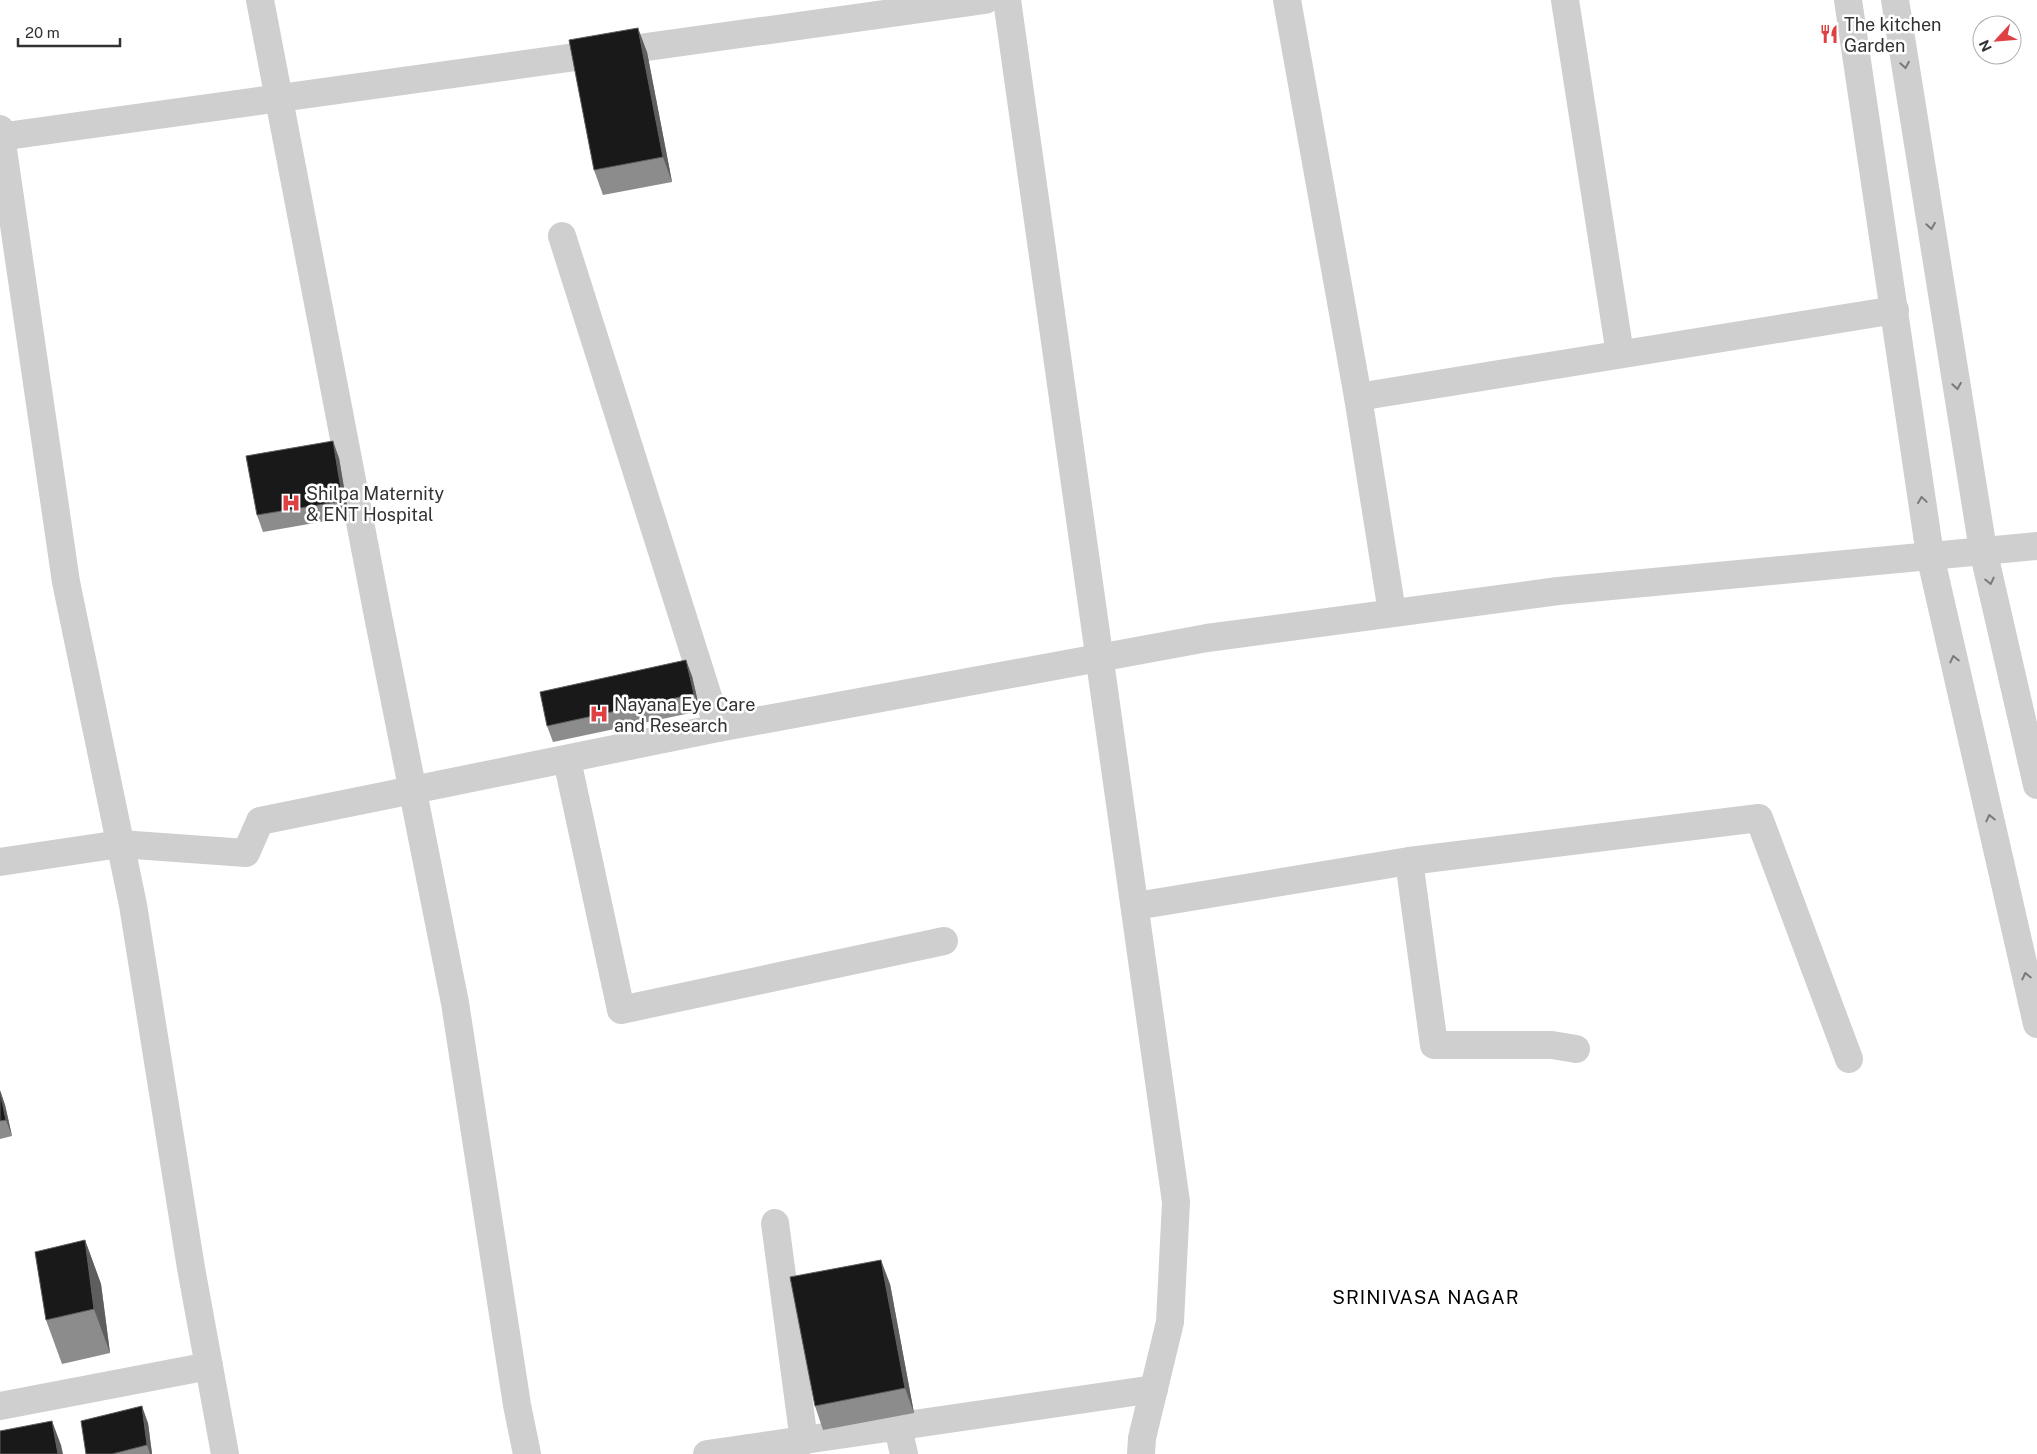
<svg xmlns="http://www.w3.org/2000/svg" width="2037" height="1454" font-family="'Public Sans',sans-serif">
	<rect width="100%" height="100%" fill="#fff"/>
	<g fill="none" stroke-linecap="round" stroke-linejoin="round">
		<g stroke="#cfcfcf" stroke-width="28">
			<path d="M260 0 378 616 455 1003 517 1405 527 1454"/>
			<path d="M1007 0 1176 1202 1170 1322 1142 1438 1141 1454"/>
			<path d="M1287 0 1358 397 1392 612"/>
			<path d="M1565 0 1620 354"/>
			<path d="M0 129 66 582 133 905 191 1268 225 1454"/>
			<path d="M0 137 985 0"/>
			<path d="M562 236 718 728"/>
			<path d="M1358 397 1895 310"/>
			<path d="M567 760 621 1010 944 941"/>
			<path d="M1409 861 1434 1045H1552L1576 1049"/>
			<path d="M0 862 120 844 246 853 260 821 718 728 1207 638 1558 591 2037 546"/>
			<path d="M1136 906 1409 861 1759 818 1849 1059"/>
			<path d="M775 1223 804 1441"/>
			<path d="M0 1406 209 1366"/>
			<path d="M898 1428 904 1454"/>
			<path d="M707 1454 749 1448"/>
			<path d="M751 1454 749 1448 1154 1389"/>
		</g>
		<g stroke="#cfcfcf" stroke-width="28">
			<path d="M1848 0 1930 555 2037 1024"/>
			<path d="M1895 0 1983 550 2037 785"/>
		</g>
	</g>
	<g fill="#8c8c8c">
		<path d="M647 52 672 182 603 195 594 170Z"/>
		<path d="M339 458 349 517 263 532 257 515Z"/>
		<path d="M692 676 700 711 553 742 547 726Z"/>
		<path d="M0 1090 5 1105 12 1136 0 1139Z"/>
		<path d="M85 1240 101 1284 110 1353 62 1364 46 1320Z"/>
		<path d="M890 1284 914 1413 823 1430 815 1406Z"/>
		<path d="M148 1423 152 1454H86Z"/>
	</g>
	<g fill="#5e5e5e">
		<path d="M638 28 647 52 672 182 663 157Z"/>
		<path d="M333 441 339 458 349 517 343 501Z"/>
		<path d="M686 660 692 676 700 711 694 694Z"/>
		<path d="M0 1090 5 1105 12 1136 6 1120Z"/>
		<path d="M85 1240 101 1284 110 1353 94 1309Z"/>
		<path d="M881 1260 890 1284 914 1413 905 1388Z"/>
		<path d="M142 1406 148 1423 152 1454H150L147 1445Z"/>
		<path d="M52 1421 61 1445 63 1454H58Z"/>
	</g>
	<g fill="#191919" stroke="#5e5e5e">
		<path d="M638 28 663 157 594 170 569 40Z"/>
		<path d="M333 441 343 501 257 515 246 456Z"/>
		<path d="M686 660 694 694 547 726 540 692Z"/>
		<path d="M0 1092 6 1120 0 1121Z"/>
		<path d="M85 1240 94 1309 46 1320 35 1252Z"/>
		<path d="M881 1260 905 1388 815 1406 790 1277Z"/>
		<path d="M142 1406 147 1445 112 1454H86L81 1421Z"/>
		<path d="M52 1421 58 1454H0V1431Z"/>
	</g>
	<defs><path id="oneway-chevron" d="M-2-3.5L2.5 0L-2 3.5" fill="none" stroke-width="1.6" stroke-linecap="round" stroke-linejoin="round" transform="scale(1.25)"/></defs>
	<g stroke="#797979">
		<use href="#oneway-chevron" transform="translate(1905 65) rotate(81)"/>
		<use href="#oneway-chevron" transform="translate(1931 226) rotate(81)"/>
		<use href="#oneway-chevron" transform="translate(1957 386) rotate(81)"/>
		<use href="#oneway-chevron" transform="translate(1922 500) rotate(-98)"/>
		<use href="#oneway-chevron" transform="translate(1990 581) rotate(77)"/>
		<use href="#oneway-chevron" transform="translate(1954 659) rotate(-103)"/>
		<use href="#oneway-chevron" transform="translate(1990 818) rotate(-103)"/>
		<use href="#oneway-chevron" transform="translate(2026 976) rotate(-103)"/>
	</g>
	<defs>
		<g id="restaurant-bare" transform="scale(1.5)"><path d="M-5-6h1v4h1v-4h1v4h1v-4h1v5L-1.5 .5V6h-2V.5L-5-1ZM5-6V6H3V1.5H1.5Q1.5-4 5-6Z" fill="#de4043" stroke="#fff" stroke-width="2.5" paint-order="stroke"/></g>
		<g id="hospital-bare" transform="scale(1.5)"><path d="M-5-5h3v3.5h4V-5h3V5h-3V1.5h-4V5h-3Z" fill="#de4043" stroke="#fff" stroke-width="2.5" paint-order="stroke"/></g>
	</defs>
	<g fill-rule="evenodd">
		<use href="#restaurant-bare" x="1829" y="34"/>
		<use href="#hospital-bare" x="291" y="503"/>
		<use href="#hospital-bare" x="599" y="714"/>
	</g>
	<g text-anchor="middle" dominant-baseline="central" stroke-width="5" stroke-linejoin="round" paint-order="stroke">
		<g font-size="18" fill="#323232" stroke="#fff" text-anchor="start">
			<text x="1844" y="24">The kitchen<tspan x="1844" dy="21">Garden</tspan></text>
			<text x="306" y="493">Shilpa Maternity<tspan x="306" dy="21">&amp; ENT Hospital</tspan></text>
			<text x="614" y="704">Nayana Eye Care<tspan x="614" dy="21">and Research</tspan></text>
		</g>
		<g font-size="19" letter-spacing="1" fill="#000" stroke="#fff">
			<text x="1426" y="1297">SRINIVASA NAGAR</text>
		</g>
	</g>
	<g transform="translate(1997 40) rotate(244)"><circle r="24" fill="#ffffff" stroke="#adadad"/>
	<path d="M0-4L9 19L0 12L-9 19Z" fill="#de4043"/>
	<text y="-8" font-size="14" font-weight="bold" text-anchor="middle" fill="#323232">N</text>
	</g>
	<path d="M18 38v8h102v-8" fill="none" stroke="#323232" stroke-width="2.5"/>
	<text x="25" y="38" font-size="15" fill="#323232" stroke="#ffffff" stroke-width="4" paint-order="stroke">20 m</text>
</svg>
